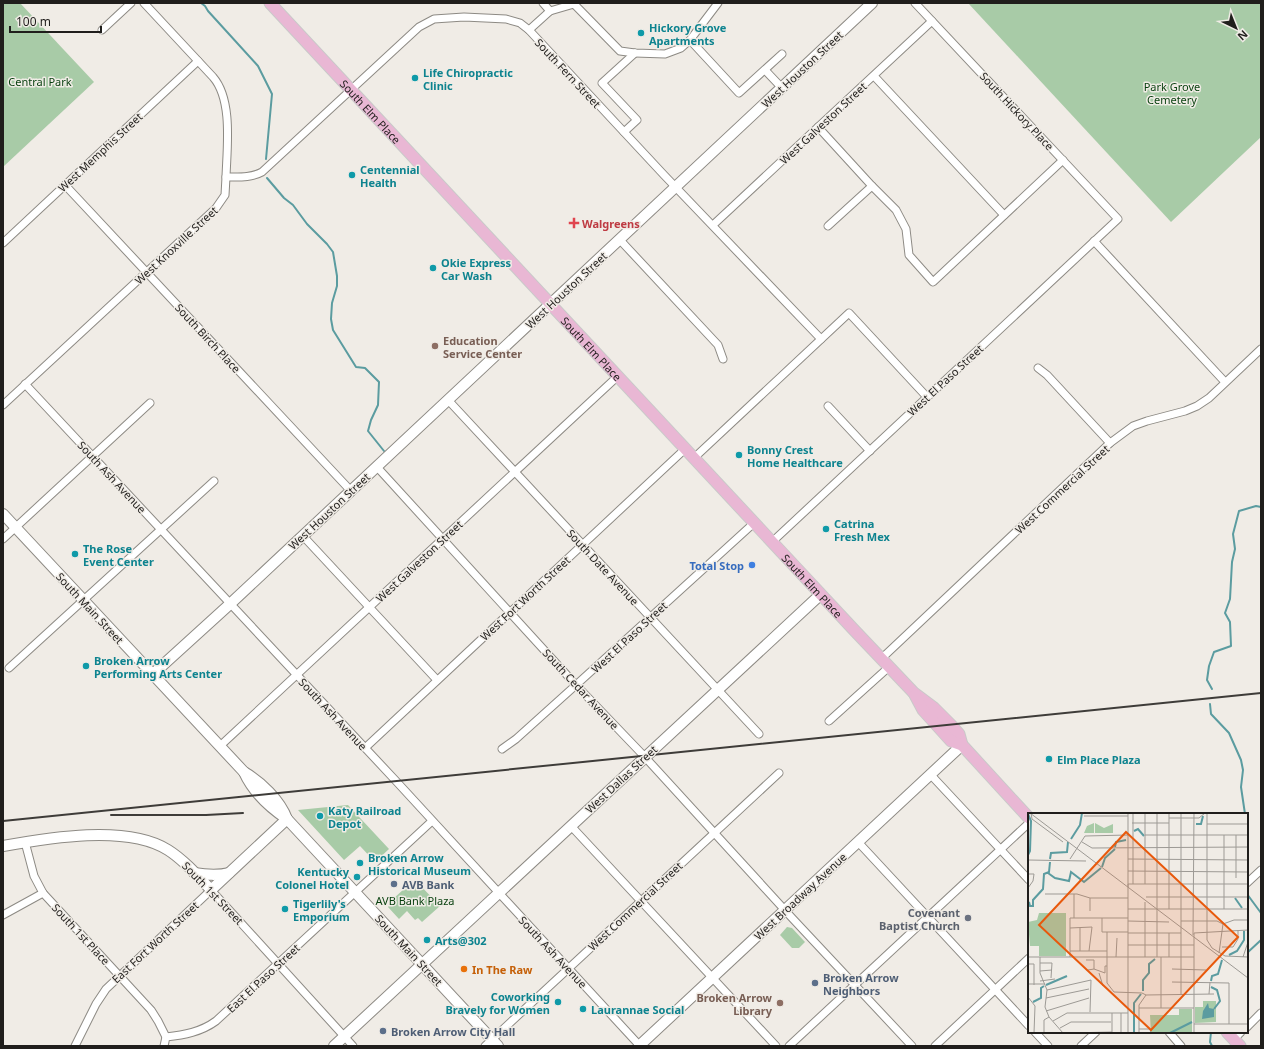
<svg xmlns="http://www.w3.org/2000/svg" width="1264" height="1049" font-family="'Noto Sans',sans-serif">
	<rect width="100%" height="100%" fill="#f0ece6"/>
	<g fill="#a8cba7">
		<path d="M3 3H20L94 82 3 167Z"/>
		<path d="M968 3H1261V137L1171 222Z"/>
		<path d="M348 805 389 849 375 862 360 846 344 860 298 810Z"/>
		<path d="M416 881 440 906 422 922 418 918 415 920 407 911 399 919 388 907 394 900 393 899 404 889 405 890 409 886 408 885 411 882 413 883Z"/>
		<path d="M787 927 792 928 805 942 799 948H792L780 935Z"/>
	</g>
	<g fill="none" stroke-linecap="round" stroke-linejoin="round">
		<g stroke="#5b9ca0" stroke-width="2">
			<path d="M201 3 205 6 208 11 258 66 272 94 266 159"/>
			<path d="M267 178 284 198 293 205 307 224 327 244 333 252 337 276V286L332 303 331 319 333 330 356 367 365 368 379 382 378 405 371 420 368 431 384 451"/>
			<path d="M1212 689 1207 680 1209 666 1214 652 1231 646 1230 622 1225 613 1230 599 1232 562 1235 549 1233 534 1239 511 1256 506 1261 507"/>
			<path d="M1210 704 1211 714 1229 733 1241 760 1243 770 1241 787 1245 814"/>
			<path d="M1247 894 1261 913"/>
			<path d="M1247 953 1261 940"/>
			<path d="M1211 1032 1210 1042 1212 1046"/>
		</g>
		<g stroke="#8d8a84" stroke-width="9">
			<g id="street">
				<path d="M144 3 213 77C233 100 227 147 226 177"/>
				<path d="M543 3 550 11"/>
				<path d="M718 3 690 40 739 93 782 54"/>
				<path d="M102 30 131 3"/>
				<path d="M529 30 550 11 574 4 620 51 635 53 665 54 681 48 690 40"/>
				<path d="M765 70 782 88"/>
				<path d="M874 76 1004 215"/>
				<path d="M818 127 872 186 896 210 906 229 909 255 933 282 1063 160"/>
				<path d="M624 132 637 120 602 83 635 53"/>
				<path d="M65 185 351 491"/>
				<path d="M713 225 932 21"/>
				<path d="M828 226 872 186"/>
				<path d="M620 240 718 345 723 359"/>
				<path d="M1094 241 1225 382"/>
				<path d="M3 243 198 61"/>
				<path d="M1038 368 1047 375 1110 443"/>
				<path d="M25 384 396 781 640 1046"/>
				<path d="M448 400 759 734"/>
				<path d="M3 405 216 208 225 195 226 177C239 177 251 178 262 172L419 27 434 19 464 17 506 19 520 23 529 30 664 175 821 339"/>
				<path d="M828 406 870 451"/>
				<path d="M694 458 849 313 927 397"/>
				<path d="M377 467 576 685 644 756 793 919 912 1046"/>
				<path d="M303 536 437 680"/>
				<path d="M3 539 150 403"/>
				<path d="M772 542 1118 219 915 3"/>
				<path d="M881 659 1110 443 1133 426 1147 421 1185 411 1197 406 1209 398 1261 349"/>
				<path d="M9 668 214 481"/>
				<path d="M829 721 889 667"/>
				<path d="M220 746 618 376"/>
				<path d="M365 748 685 449"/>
				<path d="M502 749 516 739 576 685 754 523"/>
				<path d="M930 774 1029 880"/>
				<path d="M571 826 776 1046"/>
				<path d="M25 842 34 876 43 893 151 1010 158 1021 166 1037"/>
				<path d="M858 842 1029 1026"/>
				<path d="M1247 883 1261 870"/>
				<path d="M3 915 43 893"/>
				<path d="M1247 1027 1261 1013"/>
				<path d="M1035 1032 1048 1046"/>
				<path d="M1169 1032 1181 1046"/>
				<path d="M1234 1039 1241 1032"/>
				<path d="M75 1046 96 1004 106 989 211 890 353 1046"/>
				<path d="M164 1046 166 1037C184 1035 201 1032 216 1021L432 821"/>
				<path d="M485 1046 779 773"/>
				<path d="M789 1046 1029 823"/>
				<path d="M935 1046 1029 958"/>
				<path d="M1081 1046 1096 1032"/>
			</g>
		</g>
		<g stroke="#8d8a84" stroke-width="12">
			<g id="secondary">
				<path d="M3 514 244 772C261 782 280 800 287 819"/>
				<path d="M153 674 230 604 872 3"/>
				<path d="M244 772C253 792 269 807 287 819L498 1046"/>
				<path d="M3 846C48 838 127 824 168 850 184 860 198 876 211 890L287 819"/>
				<path d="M194 873C207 875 217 876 229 873"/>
				<path d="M334 1046 820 595"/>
				<path d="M639 1046 962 745"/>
			</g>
		</g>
		<g stroke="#c9c9c9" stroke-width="13">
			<g id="primary">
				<path id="s1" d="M270 3 855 631 914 693 934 708 951 725 959 734 962 745"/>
				<path d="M915 695 923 710 951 741 962 745 1029 818"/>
				<path d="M1227 1032 1240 1046"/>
			</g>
		</g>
		<use href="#street" stroke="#fff" stroke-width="7"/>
		<use href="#secondary" stroke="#fff" stroke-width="10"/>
		<use href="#primary" stroke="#e9b7d4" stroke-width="11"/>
		<g stroke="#3e3c39" stroke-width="2">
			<path d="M111 815H206L243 813"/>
			<path d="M3 821 1261 693"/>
		</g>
	</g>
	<g fill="#0f9aa8" stroke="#f0ece6" stroke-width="1.5">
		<circle cx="641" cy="33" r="4"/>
		<circle cx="415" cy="78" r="4"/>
		<circle cx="352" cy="175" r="4"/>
		<circle cx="433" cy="268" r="4"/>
		<circle cx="739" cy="455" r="4"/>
		<circle cx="826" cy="529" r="4"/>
		<circle cx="75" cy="554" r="4"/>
		<circle cx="86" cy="666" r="4"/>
		<circle cx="1049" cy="759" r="4"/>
		<circle cx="320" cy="816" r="4"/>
		<circle cx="360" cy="863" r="4"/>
		<circle cx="357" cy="877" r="4"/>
		<circle cx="285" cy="909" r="4"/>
		<circle cx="427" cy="940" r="4"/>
		<circle cx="558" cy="1002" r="4"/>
		<circle cx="583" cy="1009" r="4"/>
	</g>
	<path fill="#e0444e" stroke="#f0ece6" stroke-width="1.5" d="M572 217h4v4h4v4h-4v4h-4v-4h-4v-4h4z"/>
	<g fill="#8d6e63" stroke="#f0ece6" stroke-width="1.5">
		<circle cx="435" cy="346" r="4"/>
		<circle cx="780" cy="1003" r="4"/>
	</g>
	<circle fill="#3f7fe0" stroke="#f0ece6" stroke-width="1.5" cx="752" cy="565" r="4"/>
	<g fill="#5c6f8a" stroke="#f0ece6" stroke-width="1.5">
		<circle cx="394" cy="884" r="4"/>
		<circle cx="815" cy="983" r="4"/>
		<circle cx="383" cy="1031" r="4"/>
	</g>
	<circle fill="#6b7280" stroke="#f0ece6" stroke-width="1.5" cx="968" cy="918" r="4"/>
	<circle fill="#e8710a" stroke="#f0ece6" stroke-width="1.5" cx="464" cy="969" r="4"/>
	<g text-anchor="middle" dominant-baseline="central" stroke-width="3" stroke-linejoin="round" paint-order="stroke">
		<g font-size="11" font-weight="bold" fill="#0d838f" stroke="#f0ece6" text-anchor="start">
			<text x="649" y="27">Hickory Grove<tspan x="649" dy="13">Apartments</tspan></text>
			<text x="423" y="72">Life Chiropractic<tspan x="423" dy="13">Clinic</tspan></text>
			<text x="360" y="169">Centennial<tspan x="360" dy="13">Health</tspan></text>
			<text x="441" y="262">Okie Express<tspan x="441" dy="13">Car Wash</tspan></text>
			<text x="747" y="449">Bonny Crest<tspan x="747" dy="13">Home Healthcare</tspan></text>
			<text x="834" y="523">Catrina<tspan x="834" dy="13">Fresh Mex</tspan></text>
			<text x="83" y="548">The Rose<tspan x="83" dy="13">Event Center</tspan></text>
			<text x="94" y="660">Broken Arrow<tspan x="94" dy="13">Performing Arts Center</tspan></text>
			<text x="1057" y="759">Elm Place Plaza</text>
			<text x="328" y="810">Katy Railroad<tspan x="328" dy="13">Depot</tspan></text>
			<text x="368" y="857">Broken Arrow<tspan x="368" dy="13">Historical Museum</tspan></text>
			<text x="349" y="871" text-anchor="end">Kentucky<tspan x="349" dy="13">Colonel Hotel</tspan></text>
			<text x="293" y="903">Tigerlily's<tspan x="293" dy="13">Emporium</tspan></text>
			<text x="435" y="940">Arts@302</text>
			<text x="550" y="996" text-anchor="end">Coworking<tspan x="550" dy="13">Bravely for Women</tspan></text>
			<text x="591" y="1009">Laurannae Social</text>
		</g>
		<g font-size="11" fill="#201e1c" stroke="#f0ece6">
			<text transform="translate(802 69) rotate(-43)">West Houston Street</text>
			<text transform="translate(568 73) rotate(47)">South Fern Street</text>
			<text stroke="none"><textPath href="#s1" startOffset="148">South Elm Place</textPath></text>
			<text transform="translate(1017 111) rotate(47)">South Hickory Place</text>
			<text transform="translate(823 123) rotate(-43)">West Galveston Street</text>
			<text transform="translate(100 152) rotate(-43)">West Memphis Street</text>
			<text transform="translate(176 245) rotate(-43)">West Knoxville Street</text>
			<text transform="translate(566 290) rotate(-43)">West Houston Street</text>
			<text transform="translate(208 338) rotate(47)">South Birch Place</text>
			<text stroke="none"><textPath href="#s1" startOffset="472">South Elm Place</textPath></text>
			<text transform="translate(945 380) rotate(-43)">West El Paso Street</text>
			<text transform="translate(112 477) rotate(47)">South Ash Avenue</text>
			<text transform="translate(1062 489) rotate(-43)">West Commercial Street</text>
			<text transform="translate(329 511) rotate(-43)">West Houston Street</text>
			<text transform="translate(419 561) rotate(-43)">West Galveston Street</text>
			<text transform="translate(603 567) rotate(47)">South Date Avenue</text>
			<text stroke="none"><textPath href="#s1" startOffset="796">South Elm Place</textPath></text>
			<text transform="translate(525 598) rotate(-43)">West Fort Worth Street</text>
			<text transform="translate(90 608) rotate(47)">South Main Street</text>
			<text transform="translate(629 637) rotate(-43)">West El Paso Street</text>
			<text transform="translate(581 689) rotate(47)">South Cedar Avenue</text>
			<text transform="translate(333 714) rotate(47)">South Ash Avenue</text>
			<text transform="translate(621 779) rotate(-43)">West Dallas Street</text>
			<text transform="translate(213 893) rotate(46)">South 1st Street</text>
			<text transform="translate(800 896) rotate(-43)">West Broadway Avenue</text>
			<text transform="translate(635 906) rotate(-43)">West Commercial Street</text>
			<text transform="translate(81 934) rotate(47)">South 1st Place</text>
			<text transform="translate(155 942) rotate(-43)">East Fort Worth Street</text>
			<text transform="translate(409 950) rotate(47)">South Main Street</text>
			<text transform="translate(553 952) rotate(47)">South Ash Avenue</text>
			<text transform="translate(263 978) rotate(-43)">East El Paso Street</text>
		</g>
		<g font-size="11" fill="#053e0c" stroke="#f0ece6">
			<text x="40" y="81">Central Park</text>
			<text x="1172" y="86">Park Grove<tspan x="1172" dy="13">Cemetery</tspan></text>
			<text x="415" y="900">AVB Bank Plaza</text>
		</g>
		<g font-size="11" font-weight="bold" fill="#be3a42" stroke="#f0ece6" text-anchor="start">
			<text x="582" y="223">Walgreens</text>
		</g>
		<g font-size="11" font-weight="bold" fill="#785e54" stroke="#f0ece6" text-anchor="start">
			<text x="443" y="340">Education<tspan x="443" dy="13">Service Center</tspan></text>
			<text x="772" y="997" text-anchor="end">Broken Arrow<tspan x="772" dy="13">Library</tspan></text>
		</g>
		<g font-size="11" font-weight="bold" fill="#366cbe" stroke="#f0ece6" text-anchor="end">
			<text x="744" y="565">Total Stop</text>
		</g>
		<g font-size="11" font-weight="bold" fill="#4e5e75" stroke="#f0ece6" text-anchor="start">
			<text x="402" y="884">AVB Bank</text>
			<text x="823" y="977">Broken Arrow<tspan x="823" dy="13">Neighbors</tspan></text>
			<text x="391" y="1031">Broken Arrow City Hall</text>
		</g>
		<g font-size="11" font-weight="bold" fill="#5b616d" stroke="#f0ece6" text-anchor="end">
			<text x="960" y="912">Covenant<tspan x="960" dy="13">Baptist Church</tspan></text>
		</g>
		<g font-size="11" font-weight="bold" fill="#c56008" stroke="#f0ece6" text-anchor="start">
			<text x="472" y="969">In The Raw</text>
		</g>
	</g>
	<g transform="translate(1028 813)">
		<rect width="220" height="220" fill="#f0ece6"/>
		<path d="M66 10V20H56L59 13ZM67 10 76 15 85 11V20H67ZM11 100H38V143H11V133H2L0 109 9 107ZM175 188H188V209L167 210V194H175ZM151 196H164V220H123L122 202H151Z" fill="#a8cba7"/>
		<path d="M180 190 181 195 186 196V204L174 206 175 198Z" fill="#5b9ca0"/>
		<path fill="none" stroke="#5b9ca0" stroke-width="2" d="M0 1 3 8 2 38 0 42M168 11H173L175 3M106 18 110 16 116 23M43 26 52 12 54 0M87 34 88 29 98 27M22 46 23 40 39 39 40 29M74 54 77 45 87 36M20 60 27 65 41 68 43 59 56 69 73 55M207 85 214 95M0 93 1 89 2 93H5V87L15 76 16 61 21 59 22 49M201 142 209 138 216 127V118M183 168 184 163 190 161 194 147M18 172 39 163M183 174 189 177 192 188 186 196M115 178V167L121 160V151L127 146M5 189 13 185V175L16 173M106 220V190L113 181M142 220 164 209"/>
		<path fill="none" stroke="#9d9a95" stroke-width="1" d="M2 0 220 165M3 0 4 6 35 29M100 0V74M179 0V127L184 135 197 143 220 144M56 3H100M141 5H171L177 0M104 10H141M179 11H220M117 22H220M54 29 64 35 220 34M42 46 57 23 100 22M100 46 220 47M0 47 58 48M100 58 220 59M0 61H6L5 68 0 75M208 65V22M100 71H220M105 71V0M117 71V0M17 81H49L62 85H100M118 84H220M62 85V98M100 96H220M141 96V0M196 96V22M220 96V23M46 105V81M74 105V119H100M100 108 141 109M153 108H189L195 111 206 107H220M42 115 64 114 61 138M52 115V138M79 119V170L86 179 114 180 118 182 186 181M100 120H153M166 120 220 117M165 122 166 0M100 132H166M194 134H205L210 126V117M42 138H79M191 140 195 111M0 144H166V120M12 144V160L19 177 17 194 21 204 35 220M42 144V105H100M88 144 89 125M117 144V89M129 144V0M133 144V195M141 144V120M215 144 220 129M58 147H66V156L60 157M12 150H24L23 165M0 151H6V172M66 156 77 160V153H79M144 156 178 157M12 158 24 157M71 160 75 173M12 168 27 166M144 169 201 170V211M0 171H17M19 177 63 167 62 199M153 181V0M181 181 182 169M0 184 7 193 6 220M18 185 61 176M111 195H166M18 198 61 185M25 208 39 200H100M166 211H220M32 215 43 209H83M111 216H122L123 220M16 220V207L21 204M41 220 84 219M84 220V200M93 220V200M100 220V71M111 220V192L118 182M166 220V144"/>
		<path fill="#e8590c" fill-opacity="0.15" stroke="#e8590c" stroke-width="2" d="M98 19 210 124 123 217 11 112Z"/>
		<rect width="220" height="220" fill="none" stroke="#201e1c" stroke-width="2"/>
	</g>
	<rect width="1264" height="1049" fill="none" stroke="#201e1c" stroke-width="8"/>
	<g transform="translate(1236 28) rotate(137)" stroke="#f0ece6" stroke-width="3" paint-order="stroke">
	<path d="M0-3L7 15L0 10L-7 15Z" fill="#201e1c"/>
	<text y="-6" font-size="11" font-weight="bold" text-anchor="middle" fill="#201e1c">N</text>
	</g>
	<path d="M10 26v6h91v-6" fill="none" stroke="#201e1c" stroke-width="2"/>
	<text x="16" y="26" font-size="12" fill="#201e1c" stroke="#f0ece6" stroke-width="3" paint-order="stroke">100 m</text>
</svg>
